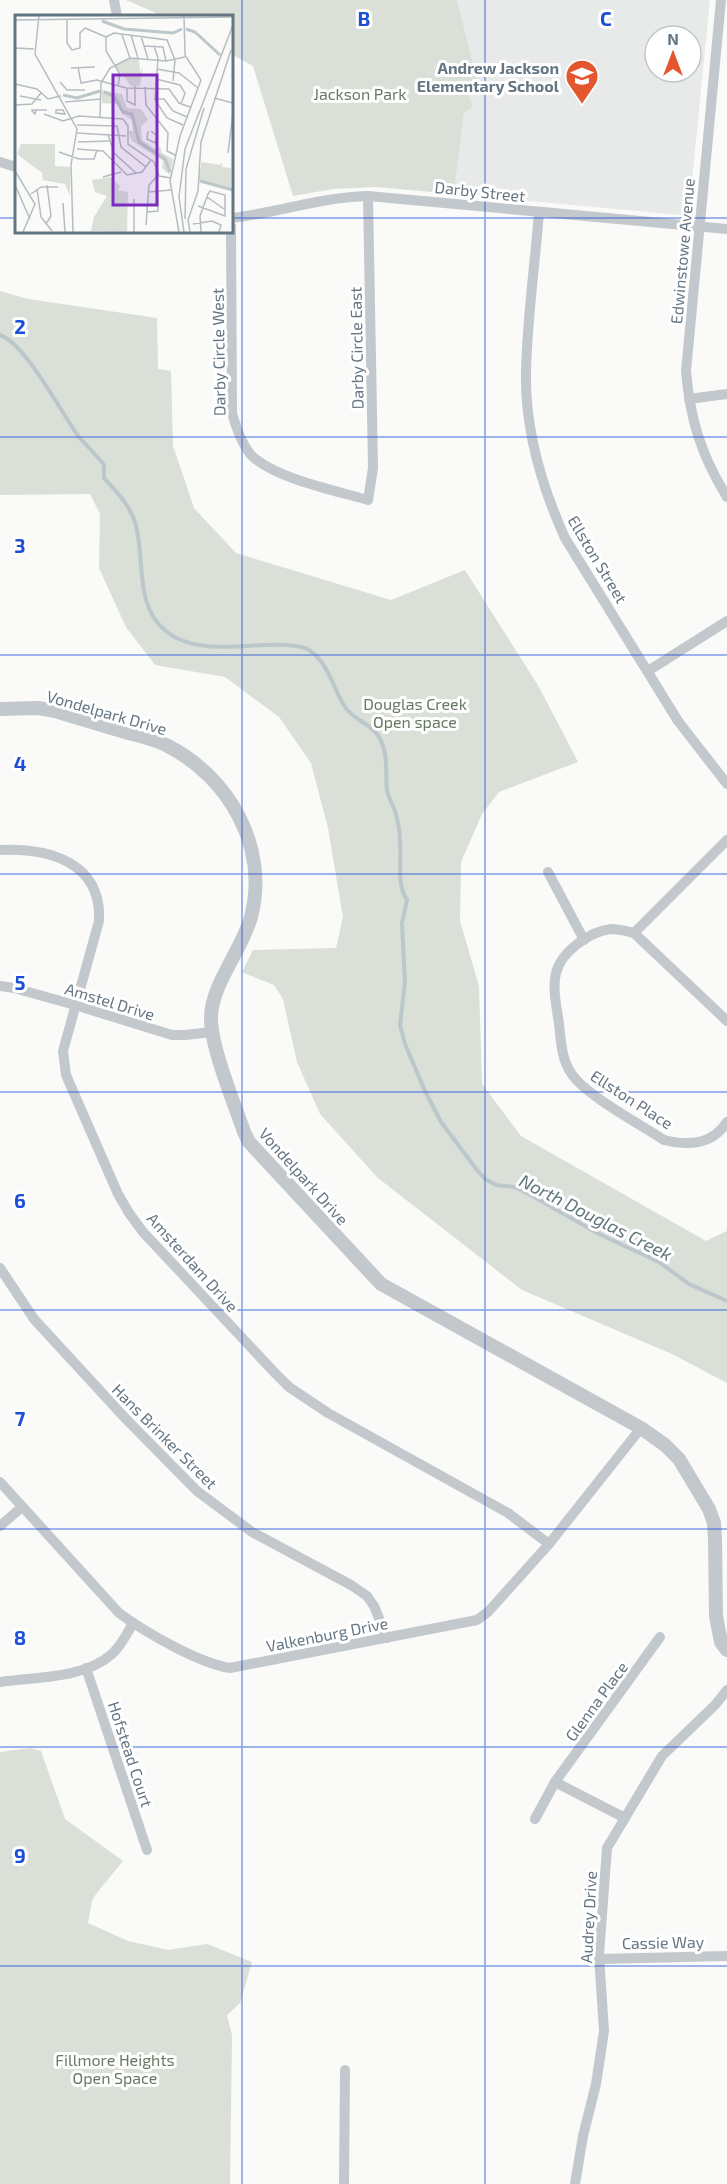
<svg xmlns="http://www.w3.org/2000/svg" width="727" height="2184" font-family="'Exo 2',sans-serif">
	<rect width="100%" height="100%" fill="#fafaf8"/>
	<path fill="#e8e9e9" fill-rule="evenodd" d="M457 0H710L689 211 681 215 454 194 466 96 472 91 477 79ZM655 36H691V72H655Z"/>
	<g fill="#dadfd7">
		<path d="M126 0H457L477 79 475 85 468 95 473 106 464 113 454 194 375 187 333 189 293 196 253 66 231 54V16H163Z"/>
		<path d="M0 291 28 299 157 318 158 369 171 371 173 446 194 508 236 553 391 600 465 570 539 687 578 762 499 792 482 814 461 862 460 921 479 986 482 1084 521 1136 706 1241 727 1231V1383L672 1354 522 1290 378 1178 320 1114 297 1062 283 999 274 985 242 972 253 950 336 948 343 917 328 828 311 763 279 717 225 677 155 665 126 627 99 568 100 514 90 494 0 495Z"/>
		<path d="M30 1748 41 1751 65 1819 123 1861 96 1894 92 1901 88 1923 128 1941 168 1950 207 1944 252 1962 240 2003 227 2015 232 2035 230 2184H0V1752Z"/>
	</g>
	<g fill="none" stroke-linecap="round" stroke-linejoin="round">
		<path stroke="#bbc7cb" stroke-width="4" d="M0 335C27 345 61 413 79 437 87 446 96 455 104 465V478C116 491 129 504 135 522 146 558 133 606 167 632 199 657 249 642 287 645 294 646 303 646 309 650 329 663 333 689 345 707 354 721 371 723 379 737 389 754 385 772 387 790 388 797 393 805 395 811 398 821 400 833 400 843 402 862 396 884 407 900L402 923 405 982 400 1025 405 1044 425 1091 441 1122 477 1170 485 1179 496 1185 515 1187 529 1194 599 1234 659 1262 689 1284 727 1301"/>
		<g stroke="#c3c8cc" stroke-width="10">
			<path d="M114 0 117 16"/>
			<path d="M721 0 686 371C690 419 701 455 727 497"/>
			<path d="M0 162 16 167"/>
			<path d="M539 212C535 265 527 319 526 373 525 429 542 487 565 538L678 721 727 784"/>
			<path d="M231 218C277 213 321 197 368 196L727 229"/>
			<path d="M231 226 232 413C236 427 241 443 251 455 274 478 337 491 368 500L373 468 368 196"/>
			<path d="M689 399 727 394"/>
			<path d="M648 671 727 621"/>
			<path d="M727 840 634 933C626 931 619 929 611 929 590 931 561 952 556 973 552 989 557 1008 559 1024 561 1040 561 1058 571 1073 585 1095 640 1124 664 1140 689 1146 712 1145 727 1122"/>
			<path d="M0 850C49 848 102 862 99 921L63 1051 66 1075 118 1194 129 1213 143 1232 275 1373 289 1387 328 1413 508 1513 549 1544"/>
			<path d="M548 872 584 940"/>
			<path d="M634 933 727 1021"/>
			<path d="M0 986 14 988 75 1005 172 1035H185L212 1032"/>
			<path d="M0 1268 34 1319 126 1419 197 1491 252 1532 351 1585 367 1596 374 1606 387 1638"/>
			<path d="M0 1482 119 1613C145 1632 198 1663 230 1668L477 1620 488 1612 549 1544 641 1428"/>
			<path d="M0 1526 22 1507"/>
			<path d="M86 1668 147 1850"/>
			<path d="M0 1682C35 1677 84 1679 112 1654 121 1646 127 1634 133 1623"/>
			<path d="M555 1782 625 1818"/>
			<path d="M535 1819 555 1782 660 1637"/>
			<path d="M600 1959 727 1956"/>
			<path d="M344 2184 345 2070"/>
			<path d="M575 2184 583 2136 596 2084 604 2031 599 1955 607 1848 662 1756 715 1705 727 1690"/>
		</g>
		<path stroke="#c3c8cc" stroke-width="14" d="M0 709 38 708 55 711C78 718 102 725 125 732 139 736 155 739 168 746 230 778 269 848 251 917 242 950 211 985 211 1018 211 1048 234 1102 244 1132L249 1142 381 1284 641 1428 665 1445 679 1459 709 1509 714 1523 715 1538 716 1616 721 1642 727 1650"/>
	</g>
	<path fill="none" stroke="#1d4ed8" stroke-width="1.5" stroke-opacity="0.55" d="M242 0V2184M485 0V2184M0 218H16M231 218H727M0 437H727M0 655H727M0 874H727M0 1092H727M0 1310H727M0 1529H727M0 1747H727M0 1966H727"/>
	<defs>
		<g id="school-pin" transform="scale(1.725)"><path d="M0 17L-7.5 6A9.5 9.5 0 1 1 7.5 6Z" fill="#e4572e" stroke="#fff"/><path d="M0-5L7-2L0 1L-7-2ZM-4 1L0 2.5L4 1V4Q0 6-4 4Z" fill="#fff"/></g>
	</defs>
	<g fill-rule="evenodd">
		<use href="#school-pin" x="582" y="76"/>
	</g>
	<g text-anchor="middle" dominant-baseline="central" stroke-width="6" stroke-linejoin="round" paint-order="stroke">
		<g font-size="16" font-weight="bold" fill="#657683" stroke="#fff" text-anchor="end">
			<text x="559" y="67">Andrew Jackson<tspan x="559" dy="18">Elementary School</tspan></text>
		</g>
		<g font-size="16" fill="#687a64" stroke="#fff">
			<text x="360" y="93">Jackson Park</text>
			<text x="415" y="703">Douglas Creek<tspan x="415" dy="18">Open space</tspan></text>
			<text x="115" y="2059">Fillmore Heights<tspan x="115" dy="18">Open Space</tspan></text>
		</g>
		<g font-size="16" fill="#657683" stroke="#fff">
			<text transform="translate(480 191) rotate(6)">Darby Street</text>
			<text transform="translate(682 251) rotate(-85)">Edwinstowe Avenue</text>
			<text transform="translate(356 348) rotate(-91)">Darby Circle East</text>
			<text transform="translate(218 352) rotate(-91)">Darby Circle West</text>
			<text transform="translate(598 559) rotate(59)">Ellston Street</text>
			<text transform="translate(107 712) rotate(16)">Vondelpark Drive</text>
			<text transform="translate(110 1001) rotate(17)">Amstel Drive</text>
			<text transform="translate(632 1099) rotate(33)">Ellston Place</text>
			<text transform="translate(304 1176) rotate(48)">Vondelpark Drive</text>
			<text transform="translate(193 1262) rotate(48)">Amsterdam Drive</text>
			<text transform="translate(165 1436) rotate(45)">Hans Brinker Street</text>
			<text transform="translate(327 1634) rotate(-11)">Valkenburg Drive</text>
			<text transform="translate(596 1701) rotate(-54)">Glenna Place</text>
			<text transform="translate(131 1754) rotate(72)">Hofstead Court</text>
			<text transform="translate(588 1917) rotate(-87)">Audrey Drive</text>
			<text transform="translate(663 1942) rotate(-1)">Cassie Way</text>
		</g>
		<g font-size="18" font-style="italic" fill="#60757c" stroke="#fff">
			<text transform="translate(596 1217) rotate(27)">North Douglas Creek</text>
		</g>
	</g>
	<g transform="translate(15 15)">
		<rect width="218" height="218" fill="#fafaf8"/>
		<path d="M111 44H124L125 58 128 52 125 71H116L100 50ZM87 75 107 79 112 93 126 94 133 105 126 111 127 125 140 134 145 132 147 138 158 144 155 160 147 153 148 146 117 126 113 116H118L117 105 107 99 103 89 87 88ZM6 129H40V151L55 152V181L50 169 28 165 27 158 2 139ZM187 147 205 150 207 147V152L216 153V175L183 165ZM95 162 105 171 103 175 113 177 112 217 76 216 79 202 92 181 80 177 77 165Z" fill="#dadfd7"/>
		<path fill="none" stroke="#bbc7cb" stroke-width="3" d="M87 6 109 14 158 18 167 14M171 14 180 17 205 40M89 77 99 81 108 97 117 99 124 127 150 144 155 157M48 80 62 83 85 76M185 166 218 175"/>
		<path fill="none" stroke="#b5bdc2" stroke-width="1.5" d="M24 0 20 39 62 114 56 150 58 217M0 5 218 2M52 5V28L57 35 65 33V18L70 13M70 13 91 22M107 20 115 43M116 20 123 43M126 21 133 44M91 22 99 18 152 25 160 45 158 66M91 22V36L105 59 103 71M129 31 148 32 151 46M139 31 143 43 140 85 152 103 168 110M0 33 19 34M63 52 66 68 82 65 111 73 154 74 164 88 175 92M56 53 80 52M142 54 164 58 183 73M141 64 165 70 170 78 166 89M45 67 52 75H70M0 69 22 74 33 84 46 81M130 72 131 90 153 118 152 136 160 140M112 73V86L120 90V71M5 81 26 85M199 83 218 88M139 84H149L158 96 172 102M50 87 86 84M0 90 17 89 26 78M21 95 20 99 17 96V95H32M41 95H48L50 99 41 98ZM29 99 48 106 64 101 108 104 113 111V129L139 147 144 161 156 163M85 102 86 68 95 53 115 43 151 46 170 42M62 110 102 111 106 132 131 152M133 116 132 124 140 128 142 121 136 116M62 118 111 121M93 119 99 138 121 158M63 127 94 126M62 134 88 136 112 160 127 157 136 145M44 137 64 144H79L82 135M213 138 218 98M0 156 20 189 8 217M88 162 106 157M0 170 15 204M22 174 26 202 37 216M134 177 156 175M16 179 26 172H43M192 182 209 194M48 188 50 217M183 191 210 201V180L195 176 193 179M132 197 143 196 142 164M170 204 171 154 189 93M31 209 36 201 32 170M178 209 197 206 206 210 204 217M131 210 134 170 143 160M119 217V184M164 217 155 166 165 121 186 65 170 40 169 1M169 217 164 182 170 134 218 10M175 217 173 205 183 176 186 127 216 35M186 217 185 201 193 179"/>
		<path fill="#7b2cbf" fill-opacity="0.15" stroke="#7b2cbf" stroke-width="3" d="M98 60H142V190H98Z"/>
		<rect width="218" height="218" fill="none" stroke="#657683" stroke-width="3"/>
	</g>
	<g font-size="20" text-anchor="middle" font-weight="bold" fill="#1d4ed8" stroke="#fff" stroke-width="6" stroke-linejoin="round" paint-order="stroke">
		<text x="364" y="26">B</text>
		<text x="606" y="26">C</text>
		<text x="20" y="334">2</text>
		<text x="20" y="553">3</text>
		<text x="20" y="771">4</text>
		<text x="20" y="990">5</text>
		<text x="20" y="1208">6</text>
		<text x="20" y="1426">7</text>
		<text x="20" y="1645">8</text>
		<text x="20" y="1863">9</text>
	</g>
	<g transform="translate(673 54)"><circle r="28" fill="#ffffff" stroke="#c1c8cd" stroke-width="1.5"/>
	<path d="M0-4.5L10 22L0 15L-10 22Z" fill="#e4572e"/>
	<text y="-9" font-size="16" font-weight="bold" text-anchor="middle" fill="#657683">N</text>
	</g>
</svg>
